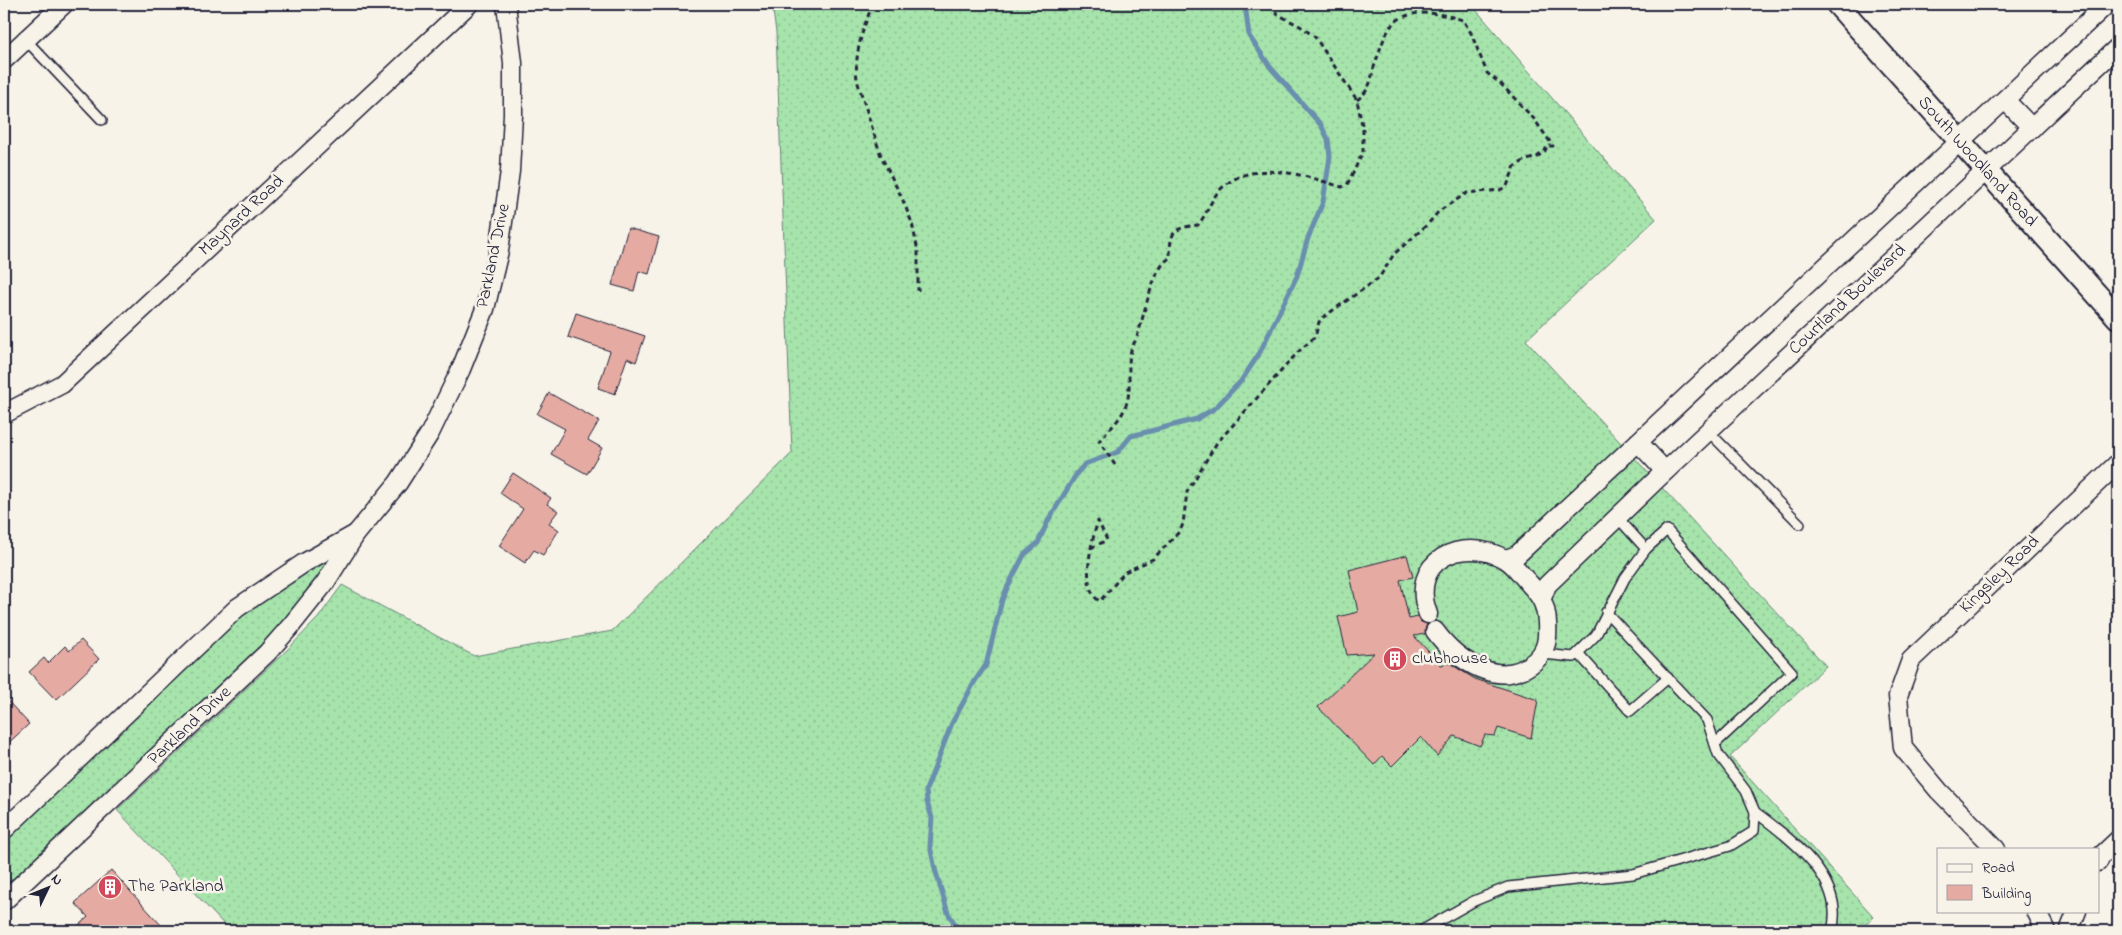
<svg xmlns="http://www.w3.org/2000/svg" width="2122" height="935" font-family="'Indie Flower',sans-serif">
	<defs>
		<pattern id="grass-dots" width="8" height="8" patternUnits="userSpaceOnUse" patternTransform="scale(1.25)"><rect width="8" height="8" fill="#a6e4ac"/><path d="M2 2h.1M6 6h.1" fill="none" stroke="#8fc395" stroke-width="1.8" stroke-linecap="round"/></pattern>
	</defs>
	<rect width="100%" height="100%" fill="#f7f3e8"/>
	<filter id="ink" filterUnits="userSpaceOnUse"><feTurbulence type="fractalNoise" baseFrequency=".02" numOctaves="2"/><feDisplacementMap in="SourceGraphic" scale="10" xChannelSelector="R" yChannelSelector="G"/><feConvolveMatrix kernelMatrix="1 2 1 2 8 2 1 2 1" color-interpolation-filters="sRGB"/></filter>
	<g filter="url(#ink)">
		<g fill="url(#grass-dots)" stroke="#648374">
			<path d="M772 4H1471L1656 219 1526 340 1826 666 1730 757 1874 917 1858 931H230L117 810 287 650 318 618 342 585 474 656 612 631 792 453 776 32Z"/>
			<path d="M356 534 290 627 4 901V830L237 608Z"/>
		</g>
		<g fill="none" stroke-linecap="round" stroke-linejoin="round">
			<path stroke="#698eae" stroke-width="5" d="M954 931 955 924 948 913 935 869 930 846 932 818 927 802 926 790 952 723 975 681 986 665 1002 600 1008 586 1024 555 1038 543 1048 521 1077 473 1085 464 1118 452 1131 436 1197 419 1215 408 1241 381 1259 354 1297 276 1308 238 1323 202 1330 157 1328 139 1321 125 1271 68 1249 36 1245 4"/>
		</g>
		<g fill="#e5aba2" stroke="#22223b">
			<path d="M628 228 659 237 649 274 639 271 634 291 612 285Z"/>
			<path d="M576 313 645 336 636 362 627 358 615 394 598 388 610 351 568 337Z"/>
			<path d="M549 393 599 421 588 440 602 448 587 474 551 454 565 429 537 414Z"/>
			<path d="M513 473 551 498 547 504 558 511 549 523 559 530 543 555 534 550 525 563 499 546 523 509 500 493Z"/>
			<path d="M1407 555 1413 577 1400 580 1409 619 1418 617 1421 622 1427 624 1425 634 1414 636 1441 665 1449 663 1475 679 1538 700 1531 738 1498 728 1495 736 1485 735 1480 746 1454 736 1437 756 1421 737 1392 766 1382 756 1374 765 1318 707 1374 653 1347 655 1338 617 1358 612 1349 570Z"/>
			<path d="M81 640 99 659 56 700 29 672 44 658 48 663 65 646 69 651Z"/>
			<path d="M4 697 29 724 4 747Z"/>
			<path d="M111 870 161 925 154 931H72L88 917 75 903Z"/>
		</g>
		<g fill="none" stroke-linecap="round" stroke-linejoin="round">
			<g stroke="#22223b" stroke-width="12">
				<g id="service">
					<path d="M26 40 102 120"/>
					<path d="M1708 431 1800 524"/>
					<path d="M1646 549 1667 530 1792 672 1715 744"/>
					<path d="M1578 653 1630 711 1668 678"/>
					<path d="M1542 654 1574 657 1596 635 1625 578 1646 549 1617 517"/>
					<path d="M1755 812C1792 839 1846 880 1832 931"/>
					<path d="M1421 931 1474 901 1508 887 1633 874 1730 846 1754 831 1755 812 1746 791 1718 754 1707 720 1606 612"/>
				</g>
			</g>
			<g stroke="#22223b" stroke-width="21">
				<g id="minor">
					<path d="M4 60 64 4"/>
					<path d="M2005 100 2032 128"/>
					<path d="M4 414 62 384 469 4"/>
					<path d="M1638 442 1665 471"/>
					<path d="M1506 559 1517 555 2107 4"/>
					<path d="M1542 598 1547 585 1656 480 2118 47"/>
					<path d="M1428 614C1408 561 1461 535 1505 559 1513 563 1520 573 1526 580 1540 595 1546 603 1547 623 1548 639 1547 650 1535 661 1501 691 1457 661 1435 631"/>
					<path d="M4 830 237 608 304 563 354 535"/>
					<path d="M1996 849 1939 791 1903 748 1898 696 1911 660 2118 463"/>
					<path d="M2098 862 2101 856 2118 840"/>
					<path d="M4 901 267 653 290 627 325 583 356 534 398 483 430 433 461 369 485 309 499 251 510 171 513 115V63L506 4"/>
					<path d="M2036 911 2046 931"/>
					<path d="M2069 931 2077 911"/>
				</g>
			</g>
			<g stroke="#22223b" stroke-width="25">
				<path id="tertiary" d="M1837 4 2118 318"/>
			</g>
			<g stroke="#22223b" stroke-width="3" stroke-dasharray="5 4" stroke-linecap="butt">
				<path d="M873 4C863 27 854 54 857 80L881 156 902 198 912 223 918 251V291"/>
				<path d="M1115 465 1099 441C1108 430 1122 419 1126 405 1132 389 1127 371 1130 355 1131 347 1136 341 1138 334 1144 316 1153 266 1170 258 1170 232 1172 228 1198 225 1208 213 1211 197 1223 187 1256 158 1305 176 1342 187L1347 185 1363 152V130L1357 100 1315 37 1300 26 1277 14 1272 4"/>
				<path d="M1091 548 1107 540 1098 521C1092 538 1079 591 1100 601L1125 572 1153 559 1180 531 1183 524 1187 492 1216 444 1298 352 1315 337 1319 322 1322 318 1379 278 1394 254 1428 224 1439 211 1467 193 1500 190 1507 186 1515 166 1524 161 1537 157 1545 151 1547 146H1553L1534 119 1501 84 1487 73 1471 33 1463 20C1440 13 1402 5 1388 31 1382 41 1378 56 1374 67 1370 83 1370 90 1357 100"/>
			</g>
			<use href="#service" stroke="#f7f3e8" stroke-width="9"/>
			<use href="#minor" stroke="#f7f3e8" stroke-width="18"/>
			<use href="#tertiary" stroke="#f7f3e8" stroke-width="21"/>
		</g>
	</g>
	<defs>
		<g id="building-disc" transform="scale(1.25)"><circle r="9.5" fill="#d1495b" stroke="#f7f3e8"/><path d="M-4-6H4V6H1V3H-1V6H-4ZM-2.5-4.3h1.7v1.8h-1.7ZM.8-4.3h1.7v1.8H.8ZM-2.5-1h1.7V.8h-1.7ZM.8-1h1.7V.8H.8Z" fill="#fff"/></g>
	</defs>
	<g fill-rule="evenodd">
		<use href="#building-disc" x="1395" y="659"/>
		<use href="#building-disc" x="110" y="887"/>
	</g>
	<g text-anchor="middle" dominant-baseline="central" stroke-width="5" stroke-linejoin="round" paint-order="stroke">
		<g font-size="18" fill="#22223b" stroke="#f7f3e8">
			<text transform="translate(1977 162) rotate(48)">South Woodland Road</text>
			<text transform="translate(242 216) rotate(-43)">Maynard Road</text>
			<text transform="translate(494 256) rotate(-78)">Parkland Drive</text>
			<text transform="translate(1848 300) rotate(-43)">Courtland Boulevard</text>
			<text transform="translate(2000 575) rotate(-44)">Kingsley Road</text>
			<text transform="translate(190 726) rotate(-43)">Parkland Drive</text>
		</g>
		<g font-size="18" fill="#22223b" stroke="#f7f3e8" text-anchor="start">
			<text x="1412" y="659">clubhouse</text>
			<text x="128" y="887">The Parkland</text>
		</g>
	</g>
	<rect width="2122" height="935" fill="none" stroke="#f7f3e8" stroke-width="20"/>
	<rect x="10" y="10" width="2102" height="915" fill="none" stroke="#22223b" stroke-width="2" filter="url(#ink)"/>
	<rect x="1937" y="848" width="162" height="65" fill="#f7f3e8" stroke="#a29fa3"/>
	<rect x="1947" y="864" width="25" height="8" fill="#f7f3e8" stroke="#a29fa3"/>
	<text x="1982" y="872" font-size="15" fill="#22223b">Road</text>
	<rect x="1947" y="885" width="25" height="15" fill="#e5aba2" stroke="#a29fa3"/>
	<text x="1982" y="898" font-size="15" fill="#22223b">Building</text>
	<g transform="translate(48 888) rotate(47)" stroke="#f7f3e8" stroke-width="4" paint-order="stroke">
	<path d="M0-4L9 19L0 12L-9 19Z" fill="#22223b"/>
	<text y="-8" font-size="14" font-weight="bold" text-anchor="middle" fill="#22223b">N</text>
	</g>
</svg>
